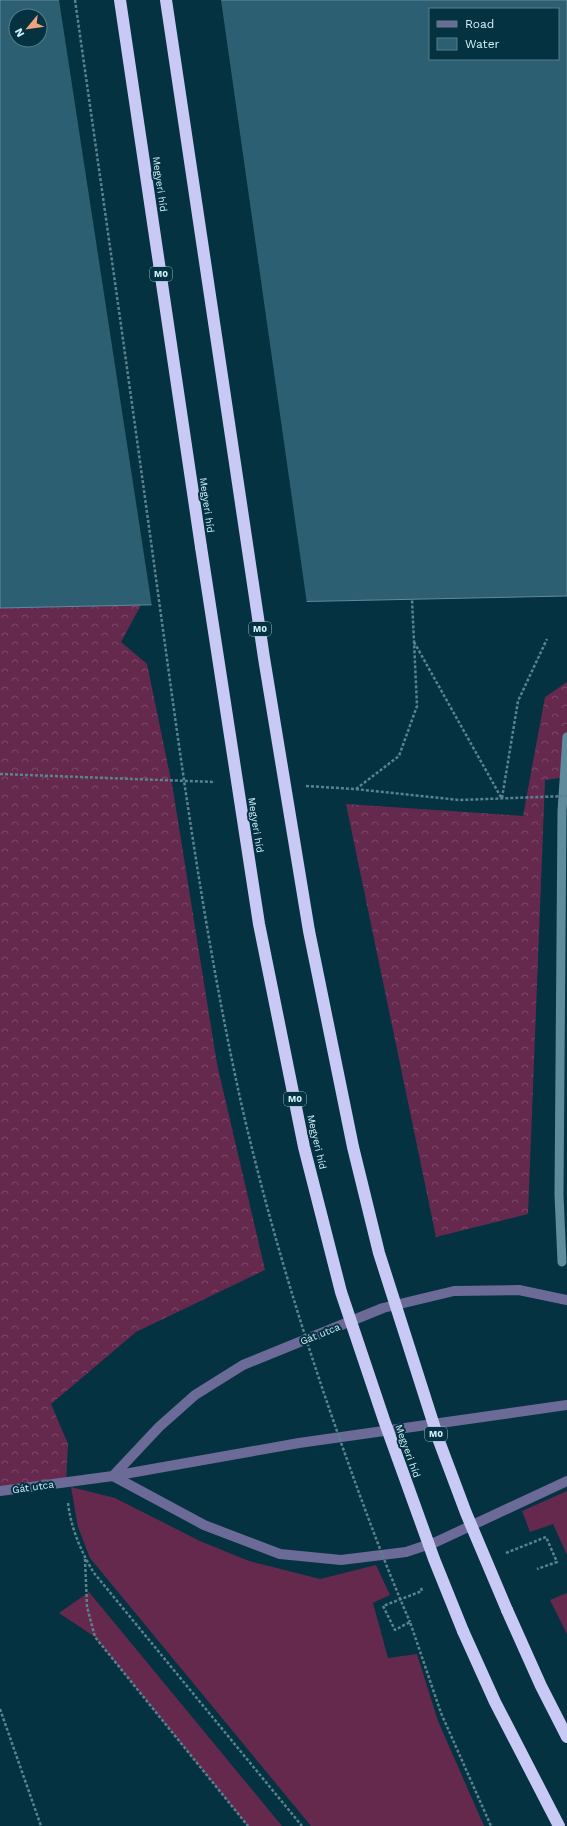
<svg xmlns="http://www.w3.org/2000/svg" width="567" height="1826" font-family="'Work Sans',sans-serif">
	<defs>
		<pattern id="forest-crowns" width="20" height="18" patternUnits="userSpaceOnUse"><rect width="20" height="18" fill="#66294e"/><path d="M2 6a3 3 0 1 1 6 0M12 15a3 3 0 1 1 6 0" fill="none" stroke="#7b4868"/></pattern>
	</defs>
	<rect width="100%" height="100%" fill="#043241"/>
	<g fill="#66294e">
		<path d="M71 1487 115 1498 200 1541 249 1561 320 1579 376 1565 390 1595 373 1603 388 1658 417 1654 438 1721 484 1826H311L90 1558 78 1527Z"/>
		<path d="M567 1491V1555L553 1524 530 1532 522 1511Z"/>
		<path d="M89 1592 282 1826H248L95 1637 59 1613Z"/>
		<path d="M567 1593V1634L550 1600Z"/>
	</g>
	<g fill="url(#forest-crowns)">
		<path d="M141 605 121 642 147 664 173 790 217 1064 265 1270 136 1332 51 1404 68 1444 66 1483 0 1491V608Z"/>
		<path d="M567 682V777L545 780 528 1214 436 1237 346 804 523 816 545 697Z"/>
	</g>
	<path fill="#2d5f72" stroke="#5f8b9c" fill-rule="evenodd" d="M0 0H567V596L0 608ZM430 9H558V59H430ZM16 16H40V40H16Z"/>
	<path fill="#043241" d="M59 0H221L307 604 152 607Z"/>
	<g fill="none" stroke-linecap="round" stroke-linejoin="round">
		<path stroke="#5f8b9c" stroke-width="9" d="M562 1262 559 1195 562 811 567 737"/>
		<g stroke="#5a828f" stroke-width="2.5" stroke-dasharray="3 2" stroke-linecap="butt">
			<path d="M414 642 502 799"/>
			<path d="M0 774 215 782"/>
			<path d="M306 786 355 789 459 800 567 796"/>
			<path d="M356 789 399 756 417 706 412 599"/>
			<path d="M502 798 518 701 547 639"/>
			<path d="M68 1503C71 1528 81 1552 94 1573L302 1826"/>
			<path d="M506 1553 546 1537 557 1562 537 1569"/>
			<path d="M85 1559 87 1607 95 1637 248 1826"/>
			<path d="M421 1588 422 1591 383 1606 395 1630 410 1622 441 1713 491 1826"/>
			<path d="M0 1709 41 1826"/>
		</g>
		<g stroke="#6c6b97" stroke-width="10">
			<path d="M113 1476 159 1427 195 1395 243 1365 383 1308 454 1291 519 1290 567 1300"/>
			<path d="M113 1476 204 1525 280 1554 341 1560 406 1552 436 1542 567 1481"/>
			<path d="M0 1491 113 1476 299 1443 567 1405"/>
		</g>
		<g stroke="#c9c9f5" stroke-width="12">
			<path d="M120 0 201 547"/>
			<path d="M507 1610 541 1686 567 1737"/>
			<path d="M463 1631 495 1702 559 1826"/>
		</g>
		<path stroke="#5a828f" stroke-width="2.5" stroke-dasharray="3 2" stroke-linecap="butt" d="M75 0C102 190 129 380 155 571 179 747 202 924 240 1098 264 1204 295 1309 330 1411 355 1483 380 1553 410 1622"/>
		<g stroke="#c9c9f5" stroke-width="12">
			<path d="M166 0 264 658 309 931 353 1147 379 1253 439 1441 466 1513 507 1610"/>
			<path d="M201 547 259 924 304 1147 341 1292 384 1420 434 1559 463 1631"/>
		</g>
	</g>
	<g text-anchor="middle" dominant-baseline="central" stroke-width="4" stroke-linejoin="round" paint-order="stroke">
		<g fill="#043241" stroke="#95b8c5" stroke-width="1">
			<rect x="150" y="267" width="22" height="14" rx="3"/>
			<rect x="249" y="622" width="22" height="14" rx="3"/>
			<rect x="284" y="1092" width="22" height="14" rx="3"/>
			<rect x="425" y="1427" width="22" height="14" rx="3"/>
		</g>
		<g font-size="9" font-weight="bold" fill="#d3f1fd">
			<text x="161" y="274">M0</text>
			<text x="260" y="629">M0</text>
			<text x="295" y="1099">M0</text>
			<text x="436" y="1434">M0</text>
		</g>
		<g font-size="10" fill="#d3f1fd" stroke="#043241">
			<text transform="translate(160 184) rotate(82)">Megyeri híd</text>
			<text transform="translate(207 505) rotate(82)">Megyeri híd</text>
			<text transform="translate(256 825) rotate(81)">Megyeri híd</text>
			<text transform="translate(317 1142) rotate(77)">Megyeri híd</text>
			<text transform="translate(320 1334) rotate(-22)">Gát utca</text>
			<text transform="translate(408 1451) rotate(70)">Megyeri híd</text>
			<text transform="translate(33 1487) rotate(-8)">Gát utca</text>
		</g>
	</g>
	<rect x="429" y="8" width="130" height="52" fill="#043241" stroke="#577e8c"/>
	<rect x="437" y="21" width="20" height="6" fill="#6c6b97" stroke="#577e8c"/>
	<text x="465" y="28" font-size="12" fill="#d3f1fd">Road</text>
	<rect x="437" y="38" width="20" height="12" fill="#2d5f72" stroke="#577e8c"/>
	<text x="465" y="48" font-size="12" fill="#d3f1fd">Water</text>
	<g transform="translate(28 28) rotate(241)"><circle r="19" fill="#043241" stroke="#577e8c"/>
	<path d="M0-3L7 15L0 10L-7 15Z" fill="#f1a17c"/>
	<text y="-6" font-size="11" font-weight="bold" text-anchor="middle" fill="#d3f1fd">N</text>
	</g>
</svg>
